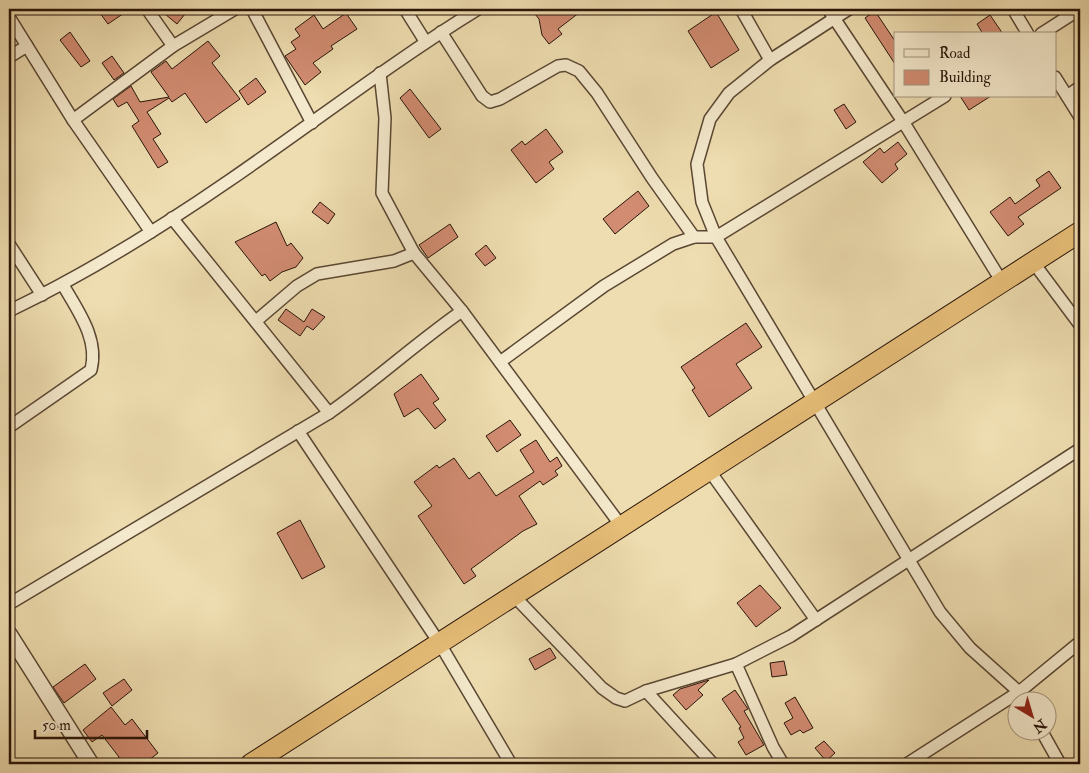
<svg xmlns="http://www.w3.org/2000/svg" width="1089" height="773" font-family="'IM FELL Double Pica',serif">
	<rect width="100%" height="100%" fill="#eeddb0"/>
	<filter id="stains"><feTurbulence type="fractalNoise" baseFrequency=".004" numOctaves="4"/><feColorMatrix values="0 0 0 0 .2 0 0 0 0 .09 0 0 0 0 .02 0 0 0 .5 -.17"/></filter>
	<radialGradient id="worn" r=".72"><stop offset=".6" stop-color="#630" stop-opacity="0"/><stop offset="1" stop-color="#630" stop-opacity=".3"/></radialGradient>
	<g fill="#d28c72" stroke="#291509">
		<path d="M97 9H130L108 24Z"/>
		<path d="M159 9H189L177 24Z"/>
		<path d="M531 9H584L558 29 562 34 549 44 542 35 539 19Z"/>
		<path d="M875 11 895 41V64L865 18Z"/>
		<path d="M716 12 739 50 711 68 688 31Z"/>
		<path d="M346 13 357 29 331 46 333 49 313 63 321 72 305 85 285 56 296 49 291 42 300 36 295 29 314 15 323 29Z"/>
		<path d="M990 15 1003 34H983L977 24Z"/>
		<path d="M70 32 90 61 81 67 60 40Z"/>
		<path d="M208 41 220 56 212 63 240 99 206 123 185 93 172 102 169 98 147 112 161 134 153 139 168 162 158 168 132 126 139 121 127 102 118 107 113 99 131 86 140 102 169 97 151 72 166 61 172 69Z"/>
		<path d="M112 56 124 73 114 80 102 63Z"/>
		<path d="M256 78 266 92 248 105 239 91Z"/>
		<path d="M410 89 441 129 429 138 400 98Z"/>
		<path d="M960 96H991L969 110Z"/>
		<path d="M844 104 856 122 846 129 834 110Z"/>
		<path d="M546 129 563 152 549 162 554 169 536 183 511 150 522 141 525 145Z"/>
		<path d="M898 142 907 154 895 164 898 169 882 183 863 162 880 148 884 153Z"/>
		<path d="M1049 171 1061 188 1018 217 1024 224 1008 236 990 212 1010 197 1015 204 1040 186 1036 180Z"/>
		<path d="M638 191 649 206 615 234 603 219Z"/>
		<path d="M320 202 335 214 328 224 312 212Z"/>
		<path d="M276 222 287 246 291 243 303 258 296 267 282 272 270 281 265 274 262 276 235 242Z"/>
		<path d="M450 224 458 237 428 258 419 245Z"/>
		<path d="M486 245 496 258 485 266 475 254Z"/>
		<path d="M286 309 304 322 312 309 325 317 313 330 307 326 300 336 278 320Z"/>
		<path d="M746 323 762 347 736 364 752 388 709 417 692 390 695 388 681 367Z"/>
		<path d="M421 374 439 399 433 403 446 420 435 429 418 408 404 417 394 394Z"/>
		<path d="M510 420 521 435 497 452 486 436Z"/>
		<path d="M536 440 550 462 557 457 562 466 555 471 558 475 543 485 540 481 519 496 537 524 523 531 471 569 476 576 464 584 418 516 432 506 414 482 437 465 439 468 454 458 469 479 479 472 496 496 534 472 520 450Z"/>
		<path d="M300 520 325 567 302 579 277 533Z"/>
		<path d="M760 585 781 608 756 627 737 603Z"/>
		<path d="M550 648 556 658 535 670 529 659Z"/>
		<path d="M784 661 787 675 772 677 770 663Z"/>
		<path d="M85 664 96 679 64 703 53 687Z"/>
		<path d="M124 679 132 690 112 706 103 693Z"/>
		<path d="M709 680 698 690 703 695 686 710 673 695 680 689Z"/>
		<path d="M735 690 748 709 744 711 764 745 746 755 738 742 744 738 739 728 741 727 722 699Z"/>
		<path d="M795 697 813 728 803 733 800 730 791 735 784 723 793 718 785 703Z"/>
		<path d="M111 707 125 725 132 719 158 753 144 764H115L119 757 102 735 92 742 83 730Z"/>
		<path d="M824 741 835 753 826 761 815 748Z"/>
	</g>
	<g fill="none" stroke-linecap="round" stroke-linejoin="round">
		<g stroke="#5a4733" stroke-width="14">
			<g id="minor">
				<path d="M147 9 173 46"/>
				<path d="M252 9 312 123"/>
				<path d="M405 9 425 41"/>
				<path d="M741 9 770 60"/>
				<path d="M828 9 904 123 1002 282"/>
				<path d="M849 9 770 60 729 93 710 119 697 164 702 202 716 237 940 612 970 648 1019 692 1024 700"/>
				<path d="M1013 9 1028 34"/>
				<path d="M9 17 73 120 151 232"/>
				<path d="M441 32 482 96 490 102 500 99 558 66 566 65 579 71 597 93 652 178 694 237"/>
				<path d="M1041 34 1080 9"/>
				<path d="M9 57 27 46"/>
				<path d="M380 73 385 118 382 193 414 253 462 311 622 527"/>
				<path d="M1055 77 1080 117"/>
				<path d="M1067 96 1080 87"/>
				<path d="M73 120 173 46 235 9"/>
				<path d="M172 218 329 413"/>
				<path d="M9 244 42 295"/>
				<path d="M1033 262 1080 325"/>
				<path d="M9 311C86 274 159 229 230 180 313 123 392 62 478 9"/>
				<path d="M256 321 297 286 317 274 394 261 414 253"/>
				<path d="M500 362 604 286 673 244 694 237H716L945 96"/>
				<path d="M9 427 91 370C99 339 78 311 63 285"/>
				<path d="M298 431 440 644 511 764"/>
				<path d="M709 470 816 620"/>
				<path d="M515 597 602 688 616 698 625 701 646 691 736 664 791 636 1080 449"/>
				<path d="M9 604 329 413C375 381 416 343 462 311"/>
				<path d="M736 664 773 747 783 764"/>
				<path d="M646 691 713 764"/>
				<path d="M1041 730 1060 764"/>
				<path d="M907 764 1019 692 1080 642"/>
			</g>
		</g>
		<g stroke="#5a4733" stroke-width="18">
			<path id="tertiary" d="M9 634 91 764"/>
		</g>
		<g stroke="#291509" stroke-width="22">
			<path id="trunk" d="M251 764 1080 232"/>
		</g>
		<use href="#minor" stroke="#f4e9cc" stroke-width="11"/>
		<use href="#tertiary" stroke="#f4e9cc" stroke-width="15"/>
		<use href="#trunk" stroke="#e7be78" stroke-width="20"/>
	</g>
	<rect width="1089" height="773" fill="none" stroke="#eeddb0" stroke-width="30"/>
	<rect x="10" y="10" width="1069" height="753" fill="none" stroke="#291509" stroke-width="2.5"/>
	<rect x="15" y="15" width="1059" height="743" fill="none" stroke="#291509"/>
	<rect x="894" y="32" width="162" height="65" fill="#f4e9cc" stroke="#a3947e"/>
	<rect x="904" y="49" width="25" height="8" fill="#f4e9cc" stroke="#a3947e"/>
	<text x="939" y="58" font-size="15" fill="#291509">Road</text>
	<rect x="904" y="70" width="25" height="15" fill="#d28c72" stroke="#a3947e"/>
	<text x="939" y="82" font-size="15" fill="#291509">Building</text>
	<g transform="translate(1032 716) rotate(142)"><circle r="24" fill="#f4e9cc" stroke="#a3947e"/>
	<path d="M0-4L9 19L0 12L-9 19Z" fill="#8f2418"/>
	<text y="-8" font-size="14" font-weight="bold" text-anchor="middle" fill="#291509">N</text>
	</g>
	<path d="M35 730v8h112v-8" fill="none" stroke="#291509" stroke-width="2.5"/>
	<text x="42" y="730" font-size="15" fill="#291509" stroke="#f4e9cc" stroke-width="4" paint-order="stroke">50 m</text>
	<rect width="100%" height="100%" filter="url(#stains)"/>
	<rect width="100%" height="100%" fill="url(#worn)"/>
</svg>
